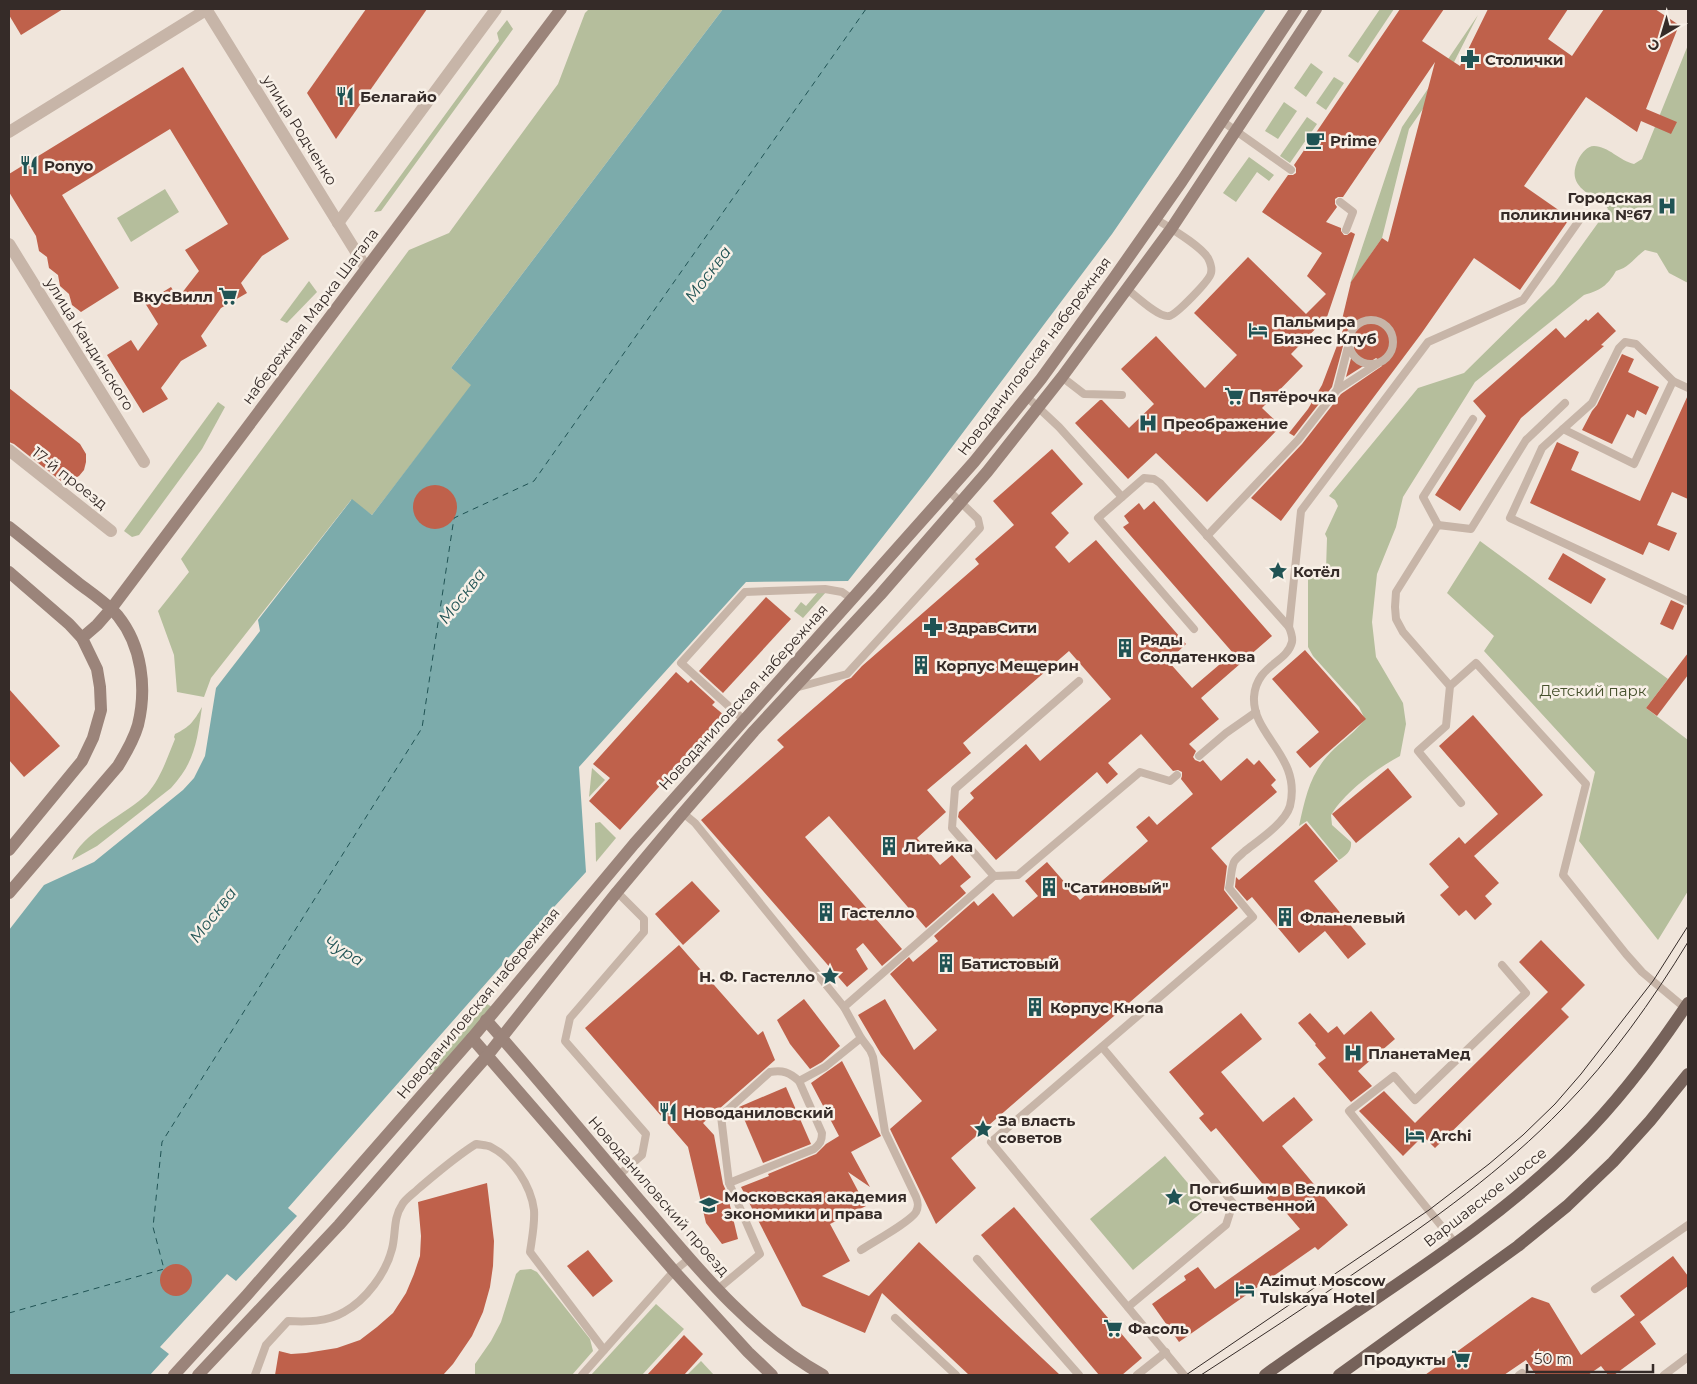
<svg xmlns="http://www.w3.org/2000/svg" width="1697" height="1384" font-family="Montserrat,sans-serif">
	<rect width="100%" height="100%" fill="#f0e5db"/>
	<g fill="#b5be9c">
		<path d="M589 9H723L451 368 472 385 372 515 351 500 211 678 204 697 177 692 174 655 158 611 189 572 181 559 409 250 449 233 558 84 585 13Z"/>
		<path d="M1380 9H1394L1358 63 1348 56Z"/>
		<path d="M1478 15 1450 70 1409 129 1382 238 1350 284 1402 127Z"/>
		<path d="M507 20 513 29 381 211 374 212 499 41 497 33Z"/>
		<path d="M1688 45V283L1669 273 1657 253 1645 250C1634 258 1630 267 1616 271 1607 286 1601 290 1584 295L1475 382 1403 497 1396 527 1377 574 1372 622 1376 657 1403 703 1406 724 1400 756C1376 769 1346 791 1331 815L1332 825 1351 842C1352 851 1346 855 1339 860L1307 821 1299 826C1306 795 1310 772 1334 749 1345 739 1356 731 1365 719L1359 707 1313 656 1308 647V570H1326L1327 538 1325 534 1338 506 1335 500 1329 496 1418 388 1464 373 1554 284 1608 209 1606 206C1587 192 1565 185 1579 158 1582 153 1587 146 1594 146 1608 146 1620 161 1634 164L1642 159Z"/>
		<path d="M1311 63 1323 72 1306 97 1294 88Z"/>
		<path d="M1334 77 1344 83 1326 110 1316 103Z"/>
		<path d="M1284 102 1297 111 1278 139 1265 131Z"/>
		<path d="M1307 117 1317 124 1290 163 1280 156Z"/>
		<path d="M1249 157 1274 175 1269 181 1257 172 1236 202 1223 193Z"/>
		<path d="M165 189 179 212 131 242 117 218Z"/>
		<path d="M309 281 317 292 287 323 280 320Z"/>
		<path d="M218 402 225 407 202 449 139 535 132 537 124 531Z"/>
		<path d="M1480 541 1668 679 1646 708 1688 740V891L1658 940 1579 841 1595 772 1484 651 1494 636 1447 593Z"/>
		<path d="M818 592H826L803 618 794 611 801 602 806 606Z"/>
		<path d="M202 707C197 741 195 762 171 788L97 846 72 860C80 834 128 813 147 794 161 778 167 758 175 739L174 737 175 734C190 727 194 721 202 707Z"/>
		<path d="M592 768 605 780 589 797Z"/>
		<path d="M600 822 616 838 596 862 595 823Z"/>
		<path d="M487 1004 492 1007 435 1073 429 1075 425 1072Z"/>
		<path d="M1165 1156 1208 1207 1133 1270 1090 1219Z"/>
		<path d="M531 1269 537 1272 590 1339 593 1351 572 1375H475V1364L491 1341 501 1322 516 1274 520 1270Z"/>
		<path d="M656 1304 684 1329 642 1375H591Z"/>
		<path d="M701 1361 714 1375H687Z"/>
	</g>
	<path fill="#7cabab" d="M723 9H1266L1112 234 928 479 848 581 746 582 579 767 586 872 533 930 288 1208 297 1216 236 1281 227 1274 160 1347 169 1354 150 1375H9V930L44 885 94 862 183 790 194 778 205 756 216 688 260 631 258 620 352 499 372 515 471 385 451 368Z"/>
	<g fill="none" stroke-linecap="round" stroke-linejoin="round">
		<path stroke="#205354" stroke-width="1" stroke-dasharray="6 5" stroke-linecap="butt" d="M9 1313 164 1269 153 1227 162 1142 422 728 454 518 534 481 866 9"/>
	</g>
	<g fill="#bf614b">
		<path d="M9 9H63L21 35 9 15Z"/>
		<path d="M366 9H427L336 139 307 93Z"/>
		<path d="M1400 9H1444L1422 41 1460 66 1488 9H1568L1548 39 1572 56 1604 9H1655L1679 25 1646 109 1677 122 1671 134 1641 121 1637 132 1586 97 1524 186 1570 218 1520 290 1474 258 1421 334 1281 521 1251 498 1302 444 1341 394 1382 366 1381 361 1376 358 1346 377 1356 340 1352 334 1346 335 1332 387 1294 436 1289 433 1308 409 1322 385 1346 322 1340 328 1351 282 1382 238 1388 242 1435 62 1343 197H1338L1335 199V204L1337 207 1326 222 1341 228V231L1344 235H1347L1351 232 1355 234 1327 317 1291 354 1303 366 1262 408 1281 426 1207 502 1156 453 1128 479 1075 423 1100 400H1102L1129 428 1154 404 1121 369 1156 336 1205 388 1237 355 1194 313 1248 257 1306 314 1326 294 1307 276 1322 253 1262 212 1288 175H1293L1296 173V168L1294 165Z"/>
		<path d="M183 67 289 239 262 256 241 283 247 293 221 308 201 336 207 346 181 361 161 388 168 399 143 413 107 355 131 340 138 351 158 324 145 303 171 287 178 298 199 271 185 250 228 224 170 129 62 195 119 288 81 312 72 305 69 294 60 286 58 275 49 268 47 257 39 251 36 236 9 192V174Z"/>
		<path d="M1598 312 1616 331 1601 345 1604 346 1521 418 1460 511 1435 495 1486 416 1473 401 1556 328 1565 338 1586 319 1588 321Z"/>
		<path d="M1622 354 1634 359 1628 372 1659 387 1646 415 1637 410 1634 418 1627 414 1612 444 1582 430 1592 411 1597 405Z"/>
		<path d="M9 388 80 444 86 454V462L84 470 79 476 69 481H61L14 444 9 442Z"/>
		<path d="M1688 395V499L1672 492 1657 525 1677 533 1669 551 1649 542 1643 555 1530 503 1557 442 1579 452 1571 470 1640 501Z"/>
		<path d="M1052 449 1083 484 1051 513 1069 533 1055 547 1069 563 1096 540 1186 644 1168 661 1192 688 1233 653 1123 527 1129 523 1124 516 1139 503 1144 510 1154 501 1272 636 1201 698 1219 719 1189 744 1196 751 1193 757 1195 760 1200 762 1203 760 1221 781 1247 758 1254 765 1259 760 1276 780 1271 785 1277 792 1211 848 1227 866 1224 890 1238 908 951 1158 976 1188 936 1224 890 1129 922 1101 881 1054 858 1015 885 999 914 1050 937 1030 890 974 909 957 913 962 938 941 934 936 974 901 978 906 993 893 1013 917 1038 896 1025 881 1047 862 1080 900 1148 841 1136 827 1149 816 1157 825 1193 794 1181 779 1182 776V772L1178 770 1173 771 1141 734 1108 763 1118 774 1107 784 1097 772 996 860 958 817 959 812 974 798 970 793 1026 744 1040 761 1111 699 1069 651 963 743 971 753 927 790 946 812 917 838 940 865 952 855 971 877 960 886 966 893 926 928 829 816 805 837 902 949 882 966 863 943 856 949 868 969 847 987 701 820 784 747 777 740 846 680 851 678 862 666 979 564 975 559 1014 525 993 501Z"/>
		<circle cx="435" cy="507" r="22"/>
		<path d="M1563 553 1606 579 1591 604 1548 579Z"/>
		<path d="M766 597 791 619 723 693 699 671Z"/>
		<path d="M1671 600 1684 606 1673 630 1660 624Z"/>
		<path d="M1305 650 1366 719 1310 768 1296 752 1319 732 1272 679Z"/>
		<path d="M1688 653V675L1657 716 1646 708Z"/>
		<path d="M676 672 688 683 691 680 715 702 712 705 724 715 620 830 589 801 610 778 593 764Z"/>
		<path d="M9 689 60 746 24 777 9 760Z"/>
		<path d="M1473 715 1543 795 1474 856 1499 883 1485 896 1492 904 1475 920 1466 910 1459 916 1440 895 1449 887 1429 864 1459 837 1465 844 1498 814 1439 746Z"/>
		<path d="M1388 768 1412 797 1356 843 1332 814Z"/>
		<path d="M1306 823 1338 861 1314 881 1366 944 1348 959 1325 931 1299 953 1252 897 1247 901 1235 887 1236 877 1239 880Z"/>
		<path d="M692 881 720 911 683 945 655 914Z"/>
		<path d="M1541 940 1585 985 1561 1009 1569 1017 1435 1148 1423 1136 1403 1156 1359 1111 1384 1091 1415 1123 1548 992 1519 962Z"/>
		<path d="M679 945 758 1035 763 1031 775 1060 703 1123 714 1135 723 1184 727 1193 738 1239 722 1244 706 1223 688 1147 585 1028Z"/>
		<path d="M804 999 840 1046 822 1062 810 1069 790 1044 777 1020Z"/>
		<path d="M1371 1011 1395 1039 1358 1071 1372 1086 1351 1102 1318 1064 1326 1058 1315 1045 1316 1044 1298 1023 1310 1013 1328 1033 1337 1026 1344 1035Z"/>
		<path d="M1241 1013 1262 1039 1221 1072 1263 1122 1294 1097 1313 1120 1282 1146 1348 1225 1318 1250 1315 1247 1179 1342 1152 1304 1186 1280 1184 1276 1198 1267 1215 1289 1300 1229 1283 1209 1279 1212 1267 1198 1271 1194 1216 1128 1211 1132 1199 1118 1204 1114 1169 1072Z"/>
		<path d="M842 1061 881 1136 851 1152 870 1187 848 1172 866 1206 830 1224 850 1261 822 1276 869 1296 919 1242 1060 1375H969L882 1293 865 1333 802 1306 741 1187 769 1176 768 1174 816 1154 826 1144 839 1136 811 1083Z"/>
		<path d="M786 1087 811 1144 763 1163 739 1107Z"/>
		<path d="M487 1183 494 1241 493 1266 490 1287 483 1312 472 1336 453 1364 443 1375H275L279 1351 291 1354 306 1353 337 1348 360 1340 377 1327 393 1313 406 1293 414 1274 420 1256 421 1236 418 1202Z"/>
		<path d="M1014 1207 1142 1358 1122 1375H1099L981 1235Z"/>
		<path d="M588 1250 613 1281 593 1297 567 1266Z"/>
		<path d="M1673 1256 1688 1276V1286L1640 1322 1637 1318 1656 1344 1614 1375H1608L1601 1366 1588 1375H1536L1526 1360 1504 1375H1425L1532 1297 1549 1303 1581 1355 1635 1315 1620 1296Z"/>
		<circle cx="176" cy="1280" r="16"/>
		<path d="M684 1335 703 1354 684 1375H647Z"/>
	</g>
	<g fill="none" stroke-linecap="round" stroke-linejoin="round">
		<g stroke="#c7b5a8" stroke-width="8">
			<path d="M1222 121 1291 170"/>
			<path d="M1340 202 1353 212 1346 230"/>
			<path d="M1127 289C1136 296 1159 318 1169 316 1176 315 1210 280 1211 273 1212 269 1210 262 1208 258 1200 245 1170 228 1156 219"/>
			<circle cx="1371" cy="342" r="22"/>
			<path d="M1062 377 1084 394 1122 395"/>
			<path d="M1688 388 1673 381 1634 464 1563 429 1542 448 1510 518 1688 601"/>
			<path d="M1337 390 1377 364"/>
			<path d="M1027 397 1059 427 1122 497"/>
			<path d="M1563 429 1592 403 1619 348 1625 342 1636 344 1673 381"/>
			<path d="M1438 525 1423 497 1473 419"/>
			<path d="M1207 536 1298 440 1337 390 1350 339"/>
			<path d="M1289 627 1301 511 1428 342 1523 300 1583 215"/>
			<path d="M1450 686 1403 632 1396 619 1395 607 1396 592 1438 525 1471 529 1526 440 1565 403"/>
			<path d="M795 688 847 674 980 528 978 519 949 491"/>
			<path d="M744 720 681 663 745 592 825 589 842 592 852 599"/>
			<path d="M1199 756 1226 733 1256 712"/>
			<path d="M1461 803 1418 751 1446 726 1450 686 1476 663 1586 784 1563 875 1626 954 1642 972 1685 1008"/>
			<path d="M683 813 695 823 844 1007 861 1038 870 1050 873 1057 885 1132 916 1197C918 1202 919 1206 916 1212 910 1222 873 1242 861 1250"/>
			<path d="M994 876 952 828 955 789 1079 681"/>
			<path d="M617 892 644 919V932L570 1018 565 1041 646 1134 642 1155 619 1175"/>
			<path d="M844 1007 994 876 1018 875 1140 772 1170 781 1177 775"/>
			<path d="M1102 1047 1233 1203 1226 1225 1128 1307"/>
			<path d="M729 1183 814 1149C820 1144 822 1141 822 1133L799 1081"/>
			<path d="M1455 1243 1349 1111 1394 1076 1415 1100 1526 993 1502 965"/>
			<path d="M977 1259 1079 1375"/>
			<path d="M718 1289 760 1254 729 1183 721 1116 770 1072C783 1070 789 1072 799 1081L825 1067 861 1038"/>
			<path d="M1595 1289 1688 1225"/>
			<path d="M895 1318 956 1375"/>
			<path d="M255 1375 266 1345 288 1321C307 1322 327 1322 344 1312 366 1300 386 1273 392 1249 396 1234 393 1218 402 1205 405 1199 413 1194 418 1189 437 1173 455 1157 476 1144 480 1145 487 1145 491 1147 513 1158 531 1186 534 1210 535 1224 532 1238 530 1252L604 1350"/>
			<path d="M582 1375 674 1271 690 1258"/>
			<path d="M1137 1375 1166 1352"/>
			<path d="M1184 1375 991 1142 1253 917 1229 888C1231 880 1231 869 1234 862 1236 858 1242 854 1245 851 1259 840 1285 823 1290 806 1302 756 1252 736 1254 697 1256 665 1287 663 1292 642 1293 637 1291 632 1289 627L1160 483 1154 479 1144 478 1098 518 1194 629"/>
			<path d="M1519 1375 1522 1373 1523 1375"/>
			<path d="M1664 1375 1688 1357"/>
		</g>
		<g stroke="#c7b5a8" stroke-width="12">
			<path d="M206 9 366 268"/>
			<path d="M9 132 206 10"/>
			<path d="M338 223 496 9"/>
			<path d="M9 244 144 462"/>
			<path d="M9 450 111 531"/>
		</g>
		<g stroke="#9b847a" stroke-width="12">
			<path d="M9 527C32 545 54 564 77 582 91 593 107 603 118 616 142 646 147 688 138 725 134 739 126 753 118 766L9 893"/>
			<path d="M9 572 69 624 82 638 97 669 100 687 101 710 93 738 82 761 9 850"/>
			<path d="M82 638 97 625 111 609 561 9"/>
			<path d="M486 1020C543 1084 597 1151 653 1216 703 1275 755 1337 823 1375"/>
			<path d="M472 1038 674 1271 748 1352 772 1375"/>
			<path d="M174 1375 247 1295 472 1038 634 844 974 462 1041 379 1114 278 1182 181 1296 9"/>
			<path d="M198 1375 339 1225 443 1106 487 1056 617 892 683 813 754 731 880 595 987 472 1062 377 1171 229 1316 9"/>
		</g>
		<g stroke="#76625a" stroke-width="12">
			<path d="M1265 1375C1371 1298 1487 1233 1580 1139 1621 1098 1656 1051 1688 1003"/>
			<path d="M1339 1375 1518 1246 1567 1206 1613 1162 1650 1121 1688 1074"/>
		</g>
		<g stroke="#352b28" stroke-width="1">
			<path d="M1186 1375 1429 1210 1489 1164 1523 1135 1555 1104 1581 1074 1653 981 1688 926"/>
			<path d="M1201 1375C1255 1340 1309 1305 1362 1268 1433 1220 1503 1170 1563 1108 1611 1059 1652 1001 1688 942"/>
		</g>
	</g>
	<defs>
		<g id="pharmacy-bare" transform="scale(1.5)"><path d="M-2-6h4v4h4v4h-4v4h-4v-4h-4v-4h4Z" fill="#205354" stroke="#f8f0e7" stroke-width="2.5" paint-order="stroke"/></g>
		<g id="restaurant-bare" transform="scale(1.5)"><path d="M-5-6h1v4h1v-4h1v4h1v-4h1v5L-1.5 .5V6h-2V.5L-5-1ZM5-6V6H3V1.5H1.5Q1.5-4 5-6Z" fill="#205354" stroke="#f8f0e7" stroke-width="2.5" paint-order="stroke"/></g>
		<g id="cafe-bare" transform="scale(1.5)"><path d="M-5.5-4.5H6V0H3Q3 3.5 0 3.5H-2.5Q-5.5 3.5-5.5 0ZM3-3.2v2h1.7v-2ZM-6 4.5H4V6H-6Z" fill="#205354" stroke="#f8f0e7" stroke-width="2.5" paint-order="stroke"/></g>
		<g id="hospital-bare" transform="scale(1.5)"><path d="M-5-5h3v3.5h4V-5h3V5h-3V1.5h-4V5h-3Z" fill="#205354" stroke="#f8f0e7" stroke-width="2.5" paint-order="stroke"/></g>
		<g id="supermarket-bare" transform="scale(1.5)"><path d="M-6-5.5h2.5l.6 2H6L4.5 2H-2.5L-4.4-4H-6ZM-1.5 3.2a1.3 1.3 0 1 0 .1 0ZM3 3.2a1.3 1.3 0 1 0 .1 0Z" fill="#205354" stroke="#f8f0e7" stroke-width="2.5" paint-order="stroke"/></g>
		<g id="hotel-bare" transform="scale(1.5)"><path d="M-6-4.5h1.5V1H6V5H4.5V3h-9V5H-6ZM-4 0a1.8 1.8 0 1 1 3.6 0ZM.5 0V-2.5h3Q6-2.5 6 0Z" fill="#205354" stroke="#f8f0e7" stroke-width="2.5" paint-order="stroke"/></g>
		<g id="sight-bare" transform="scale(1.5)"><path d="M0-6L1.8-2.2L6-1.7L2.9 1.2L3.7 5.4L0 3.3L-3.7 5.4L-2.9 1.2L-6-1.7L-1.8-2.2Z" fill="#205354" stroke="#f8f0e7" stroke-width="2.5" paint-order="stroke"/></g>
		<g id="building-bare" transform="scale(1.5)"><path d="M-4-6H4V6H1V3H-1V6H-4ZM-2.5-4.3h1.7v1.8h-1.7ZM.8-4.3h1.7v1.8H.8ZM-2.5-1h1.7V.8h-1.7ZM.8-1h1.7V.8H.8Z" fill="#205354" stroke="#f8f0e7" stroke-width="2.5" paint-order="stroke"/></g>
		<g id="university-bare" transform="scale(1.5)"><path d="M0-5L7-2L0 1L-7-2ZM-4 1L0 2.5L4 1V4Q0 6-4 4Z" fill="#205354" stroke="#f8f0e7" stroke-width="2.5" paint-order="stroke"/></g>
	</defs>
	<g fill-rule="evenodd">
		<use href="#pharmacy-bare" x="1470" y="59"/>
		<use href="#restaurant-bare" x="345" y="96"/>
		<use href="#cafe-bare" x="1315" y="140"/>
		<use href="#restaurant-bare" x="29" y="165"/>
		<use href="#hospital-bare" x="1667" y="206"/>
		<use href="#supermarket-bare" x="228" y="296"/>
		<use href="#hotel-bare" x="1258" y="330"/>
		<use href="#supermarket-bare" x="1234" y="396"/>
		<use href="#hospital-bare" x="1148" y="423"/>
		<use href="#sight-bare" x="1278" y="571"/>
		<use href="#pharmacy-bare" x="933" y="627"/>
		<use href="#building-bare" x="1125" y="648"/>
		<use href="#building-bare" x="921" y="665"/>
		<use href="#building-bare" x="889" y="846"/>
		<use href="#building-bare" x="1049" y="887"/>
		<use href="#building-bare" x="826" y="912"/>
		<use href="#building-bare" x="1285" y="917"/>
		<use href="#building-bare" x="946" y="963"/>
		<use href="#sight-bare" x="830" y="976"/>
		<use href="#building-bare" x="1035" y="1007"/>
		<use href="#hospital-bare" x="1353" y="1053"/>
		<use href="#restaurant-bare" x="668" y="1112"/>
		<use href="#sight-bare" x="983" y="1129"/>
		<use href="#hotel-bare" x="1415" y="1135"/>
		<use href="#sight-bare" x="1174" y="1197"/>
		<use href="#university-bare" x="709" y="1205"/>
		<use href="#hotel-bare" x="1245" y="1289"/>
		<use href="#supermarket-bare" x="1113" y="1328"/>
		<use href="#supermarket-bare" x="1461" y="1359"/>
	</g>
	<g text-anchor="middle" dominant-baseline="central" stroke-width="5" stroke-linejoin="round" paint-order="stroke">
		<g font-size="15" font-weight="bold" fill="#352b28" stroke="#f8f0e7" text-anchor="start">
			<text x="1485" y="59">Столички</text>
			<text x="360" y="96">Белагайо</text>
			<text x="1330" y="140">Prime</text>
			<text x="44" y="165">Ponyo</text>
			<text x="1652" y="197" text-anchor="end">Городская<tspan x="1652" dy="17">поликлиника №67</tspan></text>
			<text x="213" y="296" text-anchor="end">ВкусВилл</text>
			<text x="1273" y="321">Пальмира<tspan x="1273" dy="17">Бизнес Клуб</tspan></text>
			<text x="1249" y="396">Пятёрочка</text>
			<text x="1163" y="423">Преображение</text>
			<text x="1293" y="571">Котёл</text>
			<text x="948" y="627">ЗдравСити</text>
			<text x="1140" y="639">Ряды<tspan x="1140" dy="17">Солдатенкова</tspan></text>
			<text x="936" y="665">Корпус Мещерин</text>
			<text x="904" y="846">Литейка</text>
			<text x="1064" y="887">"Сатиновый"</text>
			<text x="841" y="912">Гастелло</text>
			<text x="1300" y="917">Фланелевый</text>
			<text x="961" y="963">Батистовый</text>
			<text x="815" y="976" text-anchor="end">Н. Ф. Гастелло</text>
			<text x="1050" y="1007">Корпус Кнопа</text>
			<text x="1368" y="1053">ПланетаМед</text>
			<text x="683" y="1112">Новоданиловский</text>
			<text x="998" y="1120">За власть<tspan x="998" dy="17">советов</tspan></text>
			<text x="1430" y="1135">Archi</text>
			<text x="1189" y="1188">Погибшим в Великой<tspan x="1189" dy="17">Отечественной</tspan></text>
			<text x="724" y="1196">Московская академия<tspan x="724" dy="17">экономики и права</tspan></text>
			<text x="1260" y="1280">Azimut Moscow<tspan x="1260" dy="17">Tulskaya Hotel</tspan></text>
			<text x="1128" y="1328">Фасоль</text>
			<text x="1446" y="1359" text-anchor="end">Продукты</text>
		</g>
		<g font-size="15" fill="#352b28" stroke="#f8f0e7">
			<text transform="translate(300 130) rotate(58)">улица Родченко</text>
			<text transform="translate(310 316) rotate(-53)">набережная Марка Шагала</text>
			<text transform="translate(90 344) rotate(58)">улица Кандинского</text>
			<text transform="translate(1034 356) rotate(-53)">Новоданиловская набережная</text>
			<text transform="translate(70 478) rotate(38)">17-й проезд</text>
			<text transform="translate(743 697) rotate(-48)">Новоданиловская набережная</text>
			<text transform="translate(478 1003) rotate(-50)">Новоданиловская набережная</text>
			<text transform="translate(659 1196) rotate(49)">Новоданиловский проезд</text>
			<text transform="translate(1485 1197) rotate(-38)">Варшавское шоссе</text>
		</g>
		<g font-size="15" fill="#46512d" stroke="#f8f0e7">
			<text x="1593" y="690">Детский парк</text>
		</g>
		<g font-size="16" font-style="italic" fill="#205354" stroke="#f8f0e7">
			<text transform="translate(708 274) rotate(-53)">Москва</text>
			<text transform="translate(462 596) rotate(-52)">Москва</text>
			<text transform="translate(213 915) rotate(-52)">Москва</text>
			<text transform="translate(344 951) rotate(31)">Чура</text>
		</g>
	</g>
	<rect width="1697" height="1384" fill="none" stroke="#352b28" stroke-width="20"/>
	<g transform="translate(1662 35) rotate(218)" stroke="#f8f0e7" stroke-width="4" paint-order="stroke">
	<path d="M0-4L9 19L0 12L-9 19Z" fill="#352b28"/>
	<text y="-8" font-size="14" font-weight="bold" text-anchor="middle" fill="#352b28">С</text>
	</g>
	<path d="M1527 1364v8h126v-8" fill="none" stroke="#352b28" stroke-width="2.5"/>
	<text x="1534" y="1364" font-size="15" fill="#352b28" stroke="#f8f0e7" stroke-width="4" paint-order="stroke">50 m</text>
</svg>
